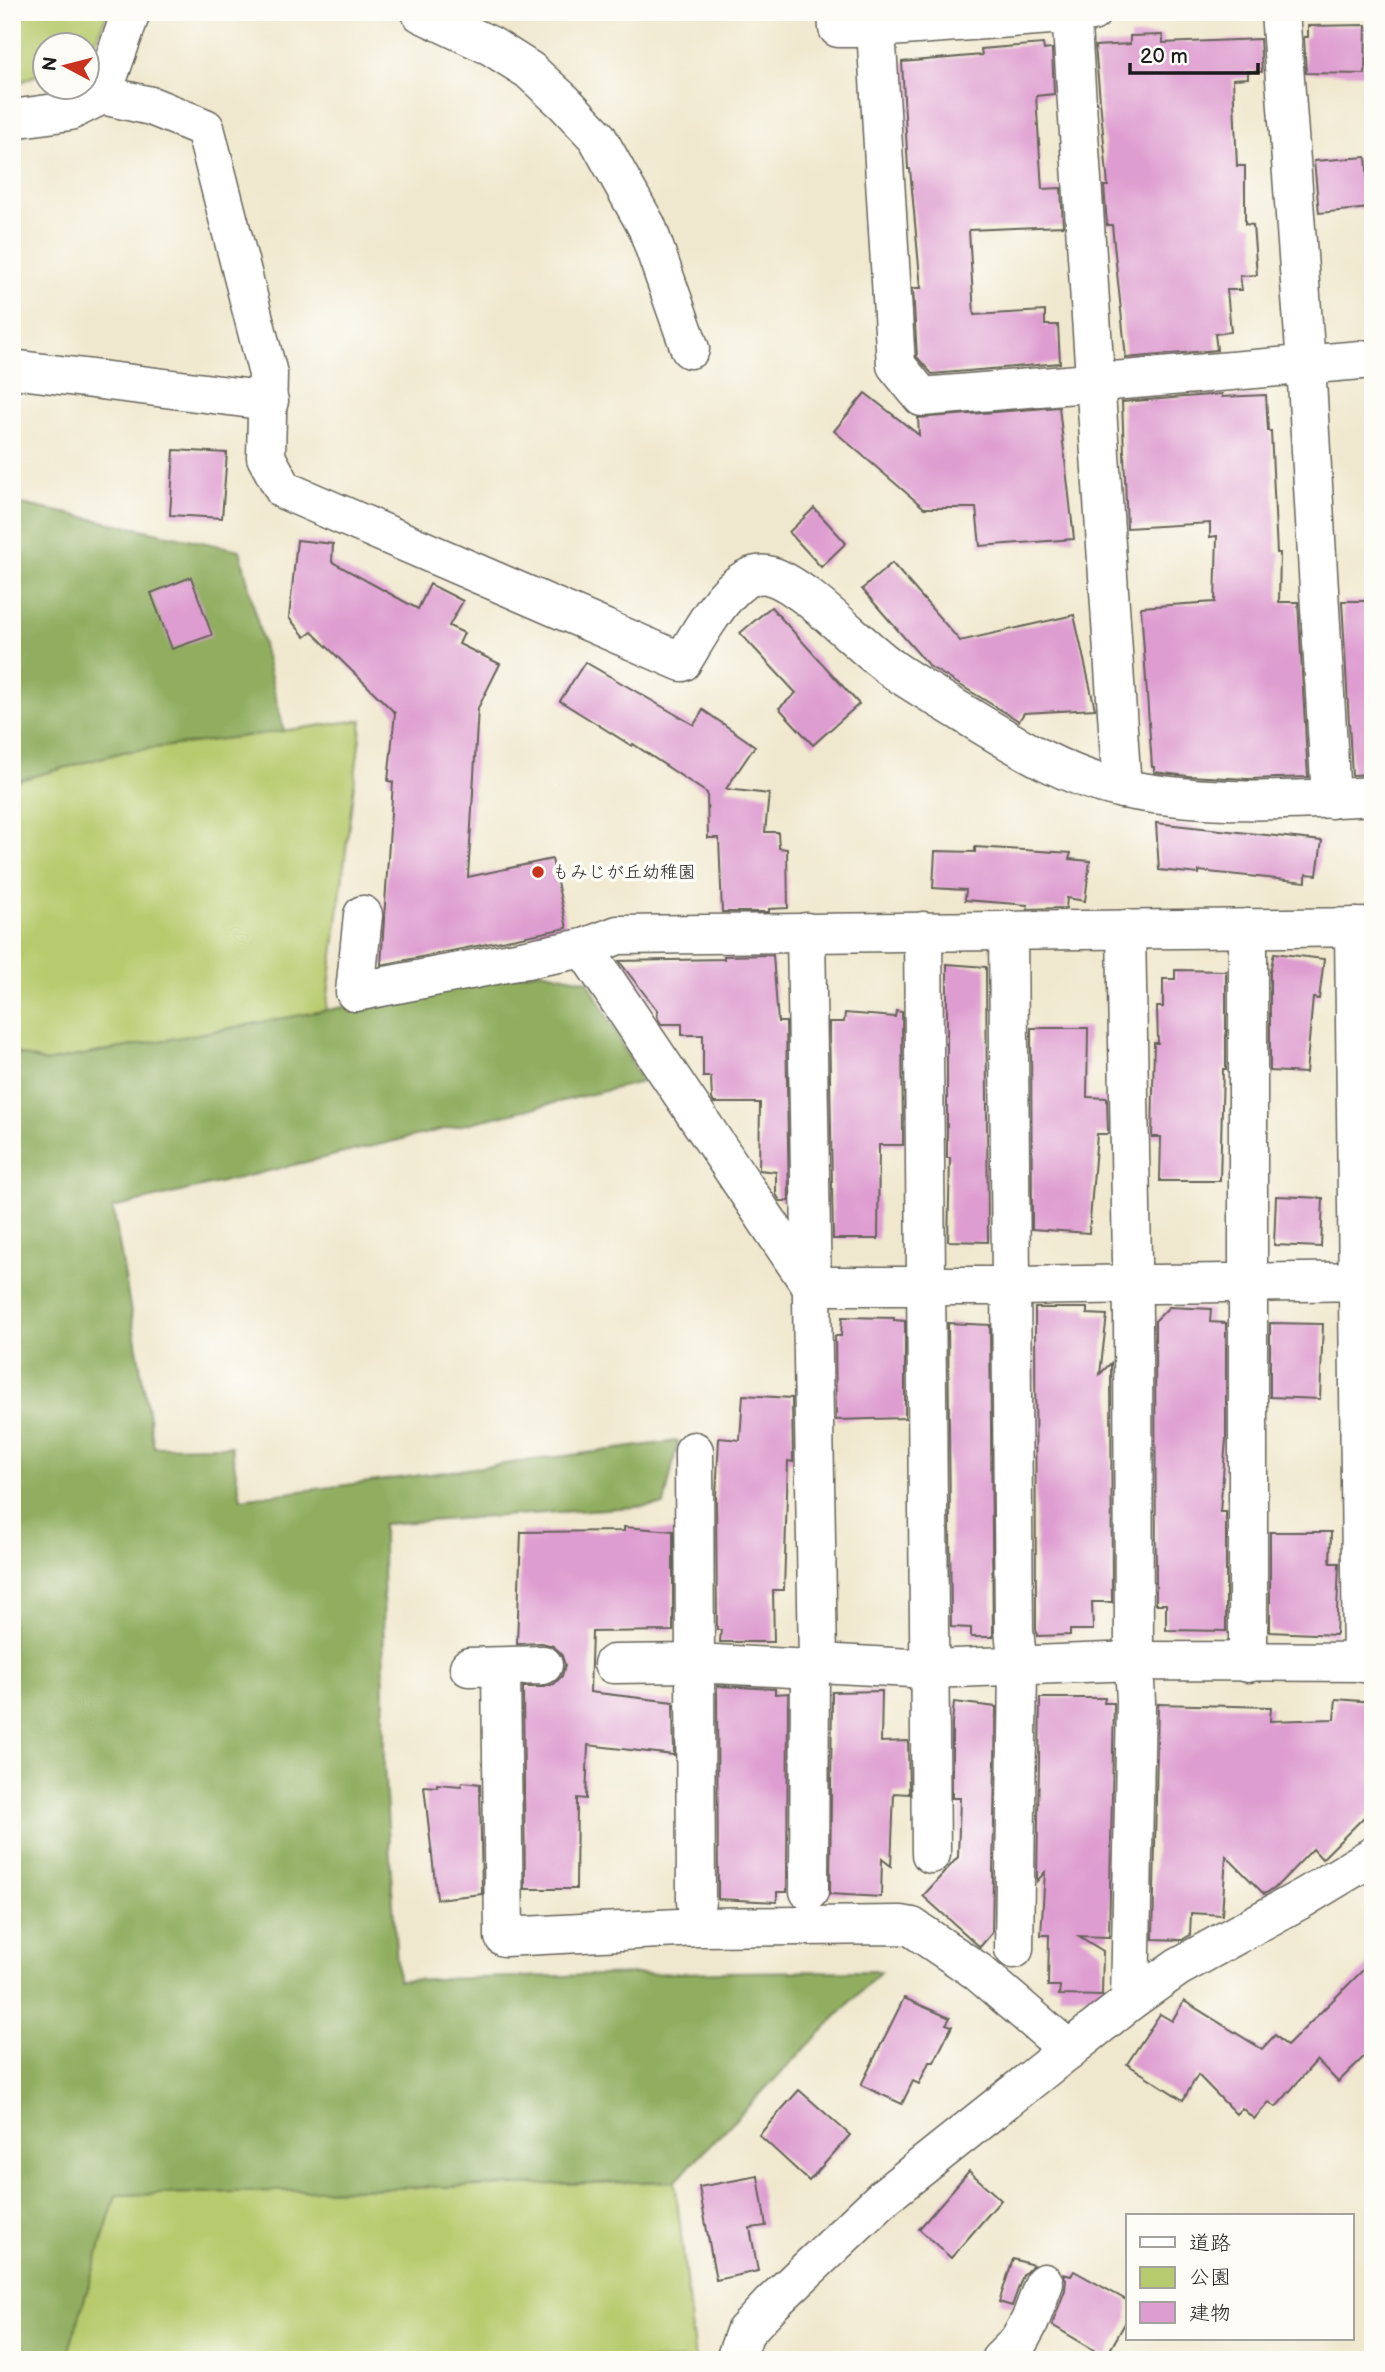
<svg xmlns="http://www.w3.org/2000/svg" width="1385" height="2372" font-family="'Balsamiq Sans','Klee One',sans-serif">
	<rect width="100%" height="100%" fill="#fdfcf7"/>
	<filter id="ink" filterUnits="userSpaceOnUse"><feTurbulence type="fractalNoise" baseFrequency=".0143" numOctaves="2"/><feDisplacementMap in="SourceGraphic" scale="14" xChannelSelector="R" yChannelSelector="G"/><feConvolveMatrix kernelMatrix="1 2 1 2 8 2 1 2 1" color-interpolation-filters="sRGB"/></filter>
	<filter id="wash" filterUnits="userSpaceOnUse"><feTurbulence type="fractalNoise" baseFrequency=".00686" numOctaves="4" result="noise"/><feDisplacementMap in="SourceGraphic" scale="28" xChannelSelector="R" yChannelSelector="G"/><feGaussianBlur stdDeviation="1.57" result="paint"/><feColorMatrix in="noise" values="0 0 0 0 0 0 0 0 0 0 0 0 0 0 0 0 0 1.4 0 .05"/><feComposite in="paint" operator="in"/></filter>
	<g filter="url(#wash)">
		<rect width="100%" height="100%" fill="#f0e8ce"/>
		<g fill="#b7ca6d" stroke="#6a7344" stroke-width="2">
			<path d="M12 12H108L92 51 88 53V46H46L45 71 12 86Z"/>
			<path d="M362 720 326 1011 45 1062 12 1052V782L123 752Z"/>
			<path d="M675 2181 695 2360H66L116 2195Z"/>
		</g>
		<g fill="#91ae60" stroke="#56653e" stroke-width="2">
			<path d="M12 502 240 550 284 731 123 752 12 782Z"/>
			<path d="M540 971 588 981 642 1082 113 1208 154 1447 231 1446 241 1499 678 1441 664 1505 383 1524 384 1766 398 1980 721 1972 881 1971 675 2181 116 2195 66 2360H12V1052L45 1062Z"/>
		</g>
		<g id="blocks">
			<g fill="#de9dd0">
				<path d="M1366 25 1365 74 1306 73 1304 37H1308V26Z"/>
				<path d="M1163 35V43L1260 39 1262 72 1248 71V78L1233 79 1237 166H1245V224L1253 225 1257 275 1240 276 1242 290H1227L1231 332 1215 334 1217 350 1126 358 1112 225H1107L1104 186H1108L1095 46 1130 44V36Z"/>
				<path d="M1043 44 1044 50 1052 49 1054 94 1036 96 1042 189 1061 188 1063 226 969 230 974 315 1045 311V325H1058L1060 363 932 374 917 357 913 288H921L910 169H908L902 62 982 55 981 49Z"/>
				<path d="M1366 157 1370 208 1319 213 1314 161Z"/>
				<path d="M865 393 919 435 918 418 1059 407 1074 539 980 546 976 508H924L834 431Z"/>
				<path d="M1222 394V397L1266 395 1268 431H1271L1277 553H1280L1279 602H1298L1308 777 1248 779 1188 776 1154 772V767H1152L1141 607 1215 602 1217 536 1210 537V523L1127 528 1122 402Z"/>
				<path d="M174 450 227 453 222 518 170 515Z"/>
				<path d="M814 508 846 543 821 567 789 532Z"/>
				<path d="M297 540 333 544 332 562 418 609 430 584 463 601 449 626 464 633 459 644 500 664 478 708 468 877 552 859 567 928 381 965 393 782 388 781 395 713 312 632 305 637 289 618Z"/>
				<path d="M892 563 960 641 1074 615 1095 709 1024 713 1019 721 929 666 862 589Z"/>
				<path d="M191 577 212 635 172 649 151 593Z"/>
				<path d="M1342 601H1373V774L1352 775Z"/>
				<path d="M771 607 859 704 813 745 779 708 796 693 740 633Z"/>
				<path d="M585 662 694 725 703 710 755 746 726 789 769 794 765 832H778L779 848 787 849 788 908 769 909V912H722L719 838H708L707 793 633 744 632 746 560 701Z"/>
				<path d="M1156 823 1322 841 1317 875 1306 874V882L1199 871V874L1159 870Z"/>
				<path d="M975 847 1071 853 1069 859 1090 861 1085 901 1067 898 1066 908 1027 909 1028 905 965 900 966 890 933 888 935 851 975 852Z"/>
				<path d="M1274 953 1324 959 1319 999 1313 998 1306 1073 1270 1071V972Z"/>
				<path d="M773 955 778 1022H786L789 1201H780L776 1194V1172L759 1170 760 1103H714L712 1099 711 1077H703V1035H682V1024H661L657 1017V1010L619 961 724 959V956Z"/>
				<path d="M947 964 986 967 988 1242 948 1241 950 1158H947Z"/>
				<path d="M1175 970 1226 971V1069H1223L1220 1181H1160L1161 1137H1152L1154 1043H1158L1157 1007H1163V979H1175Z"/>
				<path d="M896 1011 902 1012 903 1145H879L878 1239H833L829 1022H844L845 1013 895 1017Z"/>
				<path d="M1031 1028H1088L1087 1097 1107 1098 1108 1134H1097L1089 1233 1032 1229Z"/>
				<path d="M1276 1196 1323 1198 1321 1247 1274 1245Z"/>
				<path d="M1169 1307 1211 1309 1210 1322 1226 1323V1439L1220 1512H1226V1631L1166 1630V1604H1156L1155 1321Z"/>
				<path d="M1035 1308H1087V1314L1107 1315 1100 1374 1111 1363 1112 1602H1092L1093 1630H1070V1635L1037 1636 1036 1629Z"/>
				<path d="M842 1317 894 1318V1320L905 1321V1418L836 1420 835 1336H841Z"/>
				<path d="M948 1323 990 1325 993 1637H971V1628L951 1627Z"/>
				<path d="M1270 1323 1323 1324 1320 1399 1270 1397Z"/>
				<path d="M743 1395 792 1398 793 1462 788 1461 784 1590H773L774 1642H720L721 1630H717L716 1496 719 1438 740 1440Z"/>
				<path d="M624 1527 673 1531V1631L592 1632 590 1692 673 1702 674 1755 588 1745 586 1799 577 1798 576 1889H525L523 1687H544L554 1684 562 1676 565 1665 561 1653 553 1646 542 1643 517 1644 521 1532 624 1531Z"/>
				<path d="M1270 1532H1331L1330 1563H1339L1336 1635 1270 1632Z"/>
				<path d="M717 1686 775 1689V1694L788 1693 787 1892H777V1902L718 1899Z"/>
				<path d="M882 1691 881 1742 908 1741 909 1794 894 1793 891 1866 882 1859 881 1897 830 1894 832 1692Z"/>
				<path d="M1040 1698H1105L1104 1703H1114L1109 1937 1079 1936 1103 1951 1102 1996 1059 1995 1060 1986H1048L1049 1935H1041L1045 1872 1037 1881Z"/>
				<path d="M1336 1699 1373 1702V1808L1322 1859 1313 1849 1274 1889 1264 1894 1226 1856 1222 1915 1191 1913 1190 1935 1182 1940 1153 1939 1158 1704 1271 1707 1270 1721 1334 1719Z"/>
				<path d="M954 1702 996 1707 992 1933 980 1947 923 1896 958 1857 960 1798H952V1723Z"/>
				<path d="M462 1782 480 1784 482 1894 437 1899 424 1786 437 1787V1784L461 1786Z"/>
				<path d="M1373 1960V2048L1338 2082 1317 2060 1276 2107 1269 2102 1254 2119 1242 2108 1236 2114 1198 2075 1183 2100 1127 2064 1160 2014 1172 2021 1184 2001 1262 2049 1275 2035 1287 2046Z"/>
				<path d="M904 1998 950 2018 946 2024 952 2026 934 2062H929L919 2084 913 2081 902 2104 861 2085Z"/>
				<path d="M799 2090 850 2135 809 2181 759 2135Z"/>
				<path d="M969 2171 1001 2200 951 2258 919 2229Z"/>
				<path d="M758 2176 766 2226 750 2228 758 2271 716 2280 699 2187Z"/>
				<path d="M1013 2259 1033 2265 1023 2275 1012 2306 999 2302Z"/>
				<path d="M1074 2271 1128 2301V2318L1106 2357 1052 2325 1065 2290 1066 2280 1063 2274 1071 2276Z"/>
			</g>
		</g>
	</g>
	<g filter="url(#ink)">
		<use href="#blocks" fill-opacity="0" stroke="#66635a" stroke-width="2"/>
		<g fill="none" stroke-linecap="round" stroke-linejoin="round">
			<g stroke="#66635a" stroke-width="41">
				<g id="street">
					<path d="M131 12 102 95 151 106 205 128 268 374 266 457 284 490 682 662C699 636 731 569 767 575 801 581 861 648 894 670 917 686 942 700 966 715 1015 745 1067 778 1124 789 1206 805 1290 801 1373 796"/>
					<path d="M837 12 838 28H876L1092 12"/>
					<path d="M1071 12 1122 789"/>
					<path d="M1280 12 1306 364 1331 799"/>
					<path d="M421 13 491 46 529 70 565 103 597 137 647 227 690 349"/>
					<path d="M876 28 896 365 922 397 1373 359"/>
					<path d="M12 119 70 111 102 95"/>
					<path d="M12 369 269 401"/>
					<path d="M363 915 355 992 584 948 618 935 1373 927"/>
					<path d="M1354 927 1362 1663"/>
					<path d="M1248 928V1663"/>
					<path d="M1126 929 1133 1317 1134 1661 1136 1702 1130 2001"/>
					<path d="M1008 930 1014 1630 1018 1667 1014 1949"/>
					<path d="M923 931 931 1854"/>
					<path d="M806 932 818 1663"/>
					<path d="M584 948 811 1286H1012L1373 1281"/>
					<path d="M613 1664 695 1663 694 1451"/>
					<path d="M469 1667 543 1665"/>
					<path d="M501 1667 504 1937 698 1927 901 1925 912 1927 977 1971 1069 2050"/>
					<path d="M809 1891 810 1669"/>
					<path d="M696 1902 695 1663 810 1669 818 1663 930 1669 1134 1661 1373 1662"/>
					<path d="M735 2360 745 2332 771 2304 885 2196 1130 2001 1178 1967 1305 1897 1373 1856"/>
					<path d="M1000 2360 1019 2341 1030 2321 1044 2283"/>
				</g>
			</g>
			<use href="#street" stroke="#fff" stroke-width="38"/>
		</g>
	</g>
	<circle fill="#c8321e" stroke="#fdfcf7" stroke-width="2.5" cx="538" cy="872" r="7"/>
	<g text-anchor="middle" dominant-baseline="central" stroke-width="7" stroke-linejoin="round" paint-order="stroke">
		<g font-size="18" fill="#1c1c1c" stroke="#fdfcf7" text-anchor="start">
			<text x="552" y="872">もみじが丘幼稚園</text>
		</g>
	</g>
	<rect width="1385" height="2372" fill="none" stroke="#fdfcf7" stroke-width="42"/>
	<rect x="1126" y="2214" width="228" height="126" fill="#fdfcf7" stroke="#a3a29f" stroke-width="2"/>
	<rect x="1140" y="2237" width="35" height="10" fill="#ffffff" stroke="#a3a29f" stroke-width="2"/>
	<text x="1189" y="2250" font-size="21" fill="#1c1c1c">道路</text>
	<rect x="1140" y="2267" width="35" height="21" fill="#b7ca6d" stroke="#a3a29f" stroke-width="2"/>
	<text x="1189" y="2284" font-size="21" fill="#1c1c1c">公園</text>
	<rect x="1140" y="2302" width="35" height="21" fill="#de9dd0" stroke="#a3a29f" stroke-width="2"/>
	<text x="1189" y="2320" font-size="21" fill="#1c1c1c">建物</text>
	<g transform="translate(66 66) rotate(277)"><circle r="33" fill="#fdfcf7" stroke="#a3a29f" stroke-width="2"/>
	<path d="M0-5L12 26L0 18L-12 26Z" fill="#c8321e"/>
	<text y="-10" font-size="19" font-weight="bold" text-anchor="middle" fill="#1c1c1c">N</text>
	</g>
	<path d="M1130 63v10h128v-10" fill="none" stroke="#1c1c1c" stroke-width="3.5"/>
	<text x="1140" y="63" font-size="21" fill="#1c1c1c" stroke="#fdfcf7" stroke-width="5" paint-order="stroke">20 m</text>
</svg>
